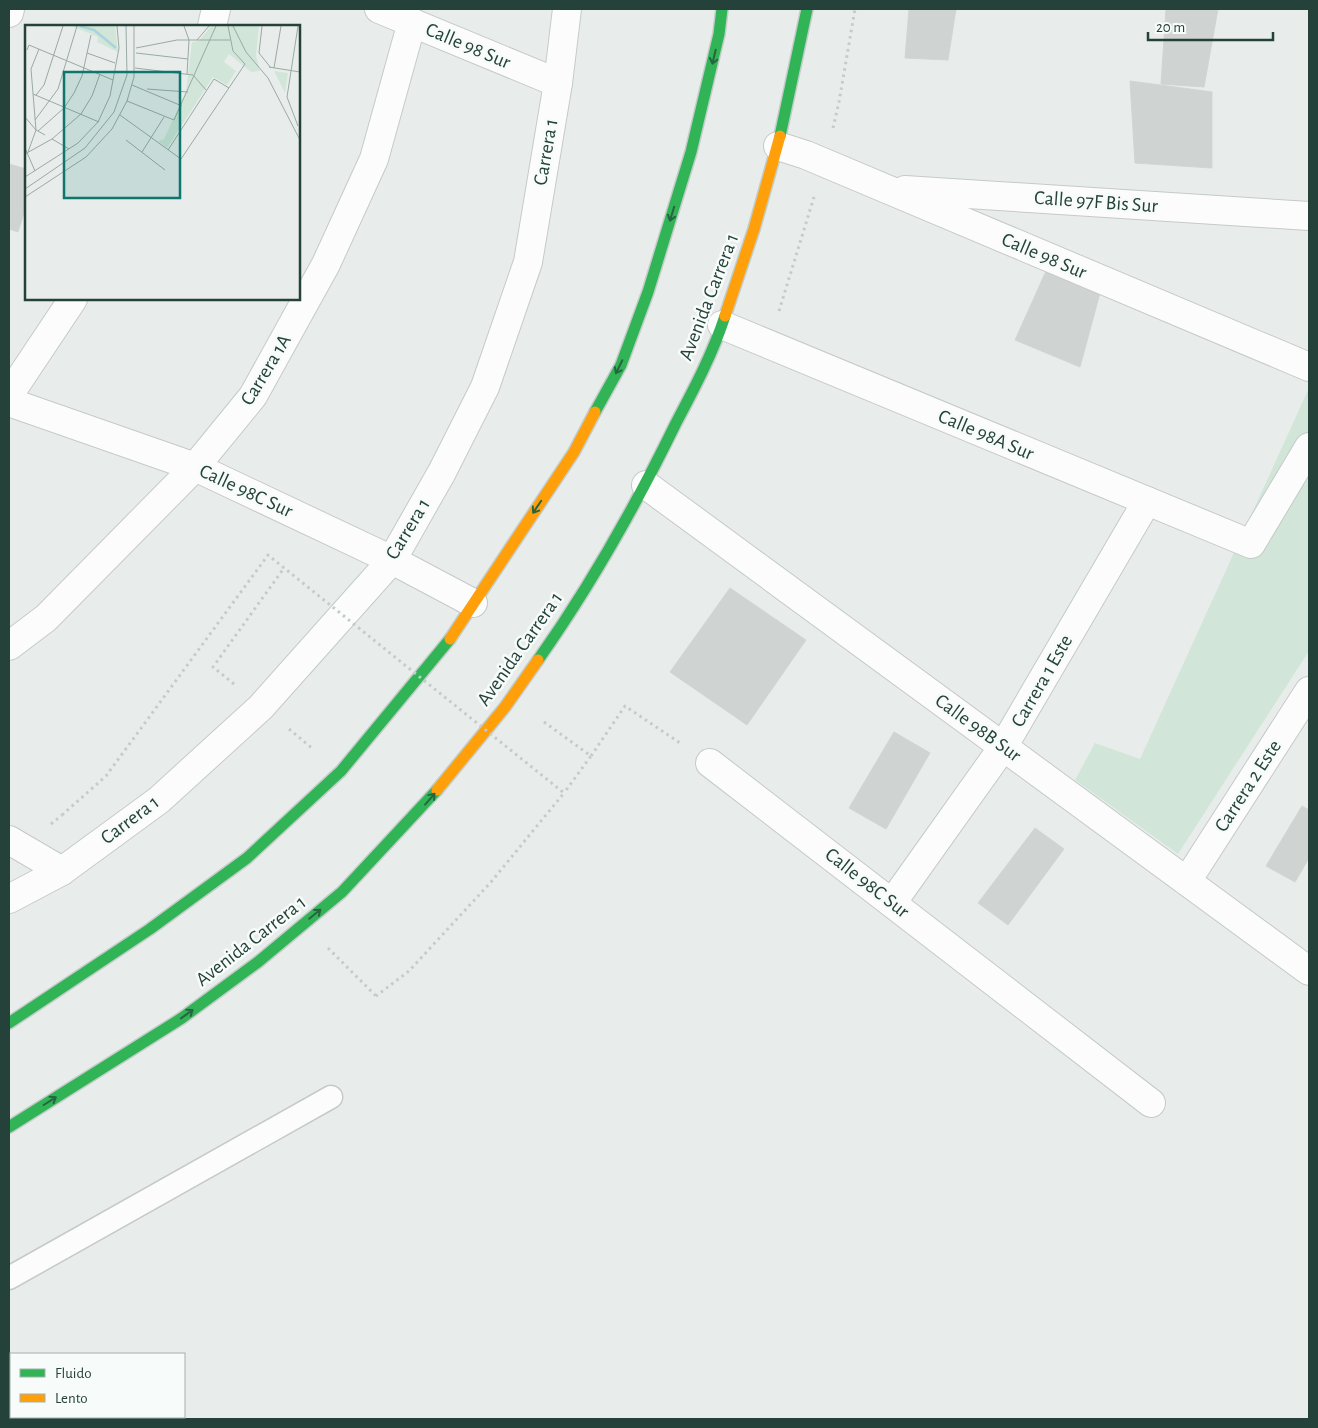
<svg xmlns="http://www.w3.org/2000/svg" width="1318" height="1428" font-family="'Alegreya Sans',sans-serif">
	<rect width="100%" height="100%" fill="#e8edeb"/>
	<path fill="#d1e6d8" d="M1309 388V651L1178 854 1075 780 1095 743 1140 759Z"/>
	<g fill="#cfd4d2" stroke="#d1d6d4">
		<path d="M909 9H956L948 60 905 58Z"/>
		<path d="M1166 9H1218L1204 87 1161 84Z"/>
		<path d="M1130 81 1212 92V168L1135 163Z"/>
		<path d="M9 164 26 169V206L18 232 9 229Z"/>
		<path d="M1046 271 1100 293 1080 367 1015 340Z"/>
		<path d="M730 588 806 640 747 725 670 672Z"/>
		<path d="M894 732 930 753 886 829 849 808Z"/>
		<path d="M1302 806 1309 810V858L1295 882 1266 866Z"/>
		<path d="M1035 828 1064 849 1008 925 978 903Z"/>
	</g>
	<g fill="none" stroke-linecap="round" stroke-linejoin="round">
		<g stroke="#c5cac8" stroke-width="25">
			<path id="lane" d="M9 1278 331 1097"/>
		</g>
		<g stroke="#c5cac8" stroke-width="30">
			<g id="street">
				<path d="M379 9 558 83"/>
				<path d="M9 13 10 9"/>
				<path d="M212 26 216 9"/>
				<path d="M778 146 806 155 1309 367"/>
				<path d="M905 190 1309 216"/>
				<path d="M722 325 1251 544 1309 447"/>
				<path d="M9 395 73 299"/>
				<path d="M9 402 195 467 392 560 473 603"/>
				<path d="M646 485 1309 971"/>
				<path d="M9 646 46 618 195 467 253 396 326 264 374 159 412 22"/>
				<path d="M710 763 1151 1103"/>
				<path d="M9 840 62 871"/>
				<path d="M1187 881 1309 691"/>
				<path d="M9 899 62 871 159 800 261 707 392 560 442 472 485 387 528 262 558 83 567 9"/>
				<path d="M892 903 1003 747 1147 501"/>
			</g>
		</g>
		<g stroke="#c3ccc9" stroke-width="14">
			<g id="fast">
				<path d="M780 136 807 9"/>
				<path d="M595 412 621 365 648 292 691 152 719 34 722 9"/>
				<path d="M538 660C591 585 636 505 676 423 694 389 713 353 725 316"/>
				<path d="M9 1023 150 929 247 858 341 771 450 639"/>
				<path d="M9 1127 182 1018 258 962 342 892 437 790"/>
			</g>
		</g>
		<g stroke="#c3ccc9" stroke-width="14">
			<g id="slow">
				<path d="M725 316 754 229 780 136"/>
				<path d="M450 639 574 452 595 412"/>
				<path d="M437 790 505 707 538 660"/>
			</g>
		</g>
		<g stroke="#c3ccca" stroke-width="3" stroke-dasharray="2.5 4" stroke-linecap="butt">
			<path d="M833 128 839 102 855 9"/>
			<path d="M779 311 814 197"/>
			<path d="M234 684 213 667 284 568"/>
			<path d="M544 722 591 756 564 793"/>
			<path d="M289 729 313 749"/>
			<path d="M591 756 625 706 680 743"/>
			<path d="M51 824 62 815"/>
			<path d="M328 948 376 996"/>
		</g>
		<use href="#lane" stroke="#fcfcfc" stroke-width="22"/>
		<use href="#street" stroke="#fcfcfc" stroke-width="28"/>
		<use href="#fast" stroke="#30b455" stroke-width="11"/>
		<use href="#slow" stroke="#ff9f0a" stroke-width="11"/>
		<path stroke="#c3ccca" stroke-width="3" stroke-dasharray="2.5 4" stroke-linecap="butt" d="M62 815 106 776 268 555 564 793 491 882 409 971 376 996"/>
	</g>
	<defs><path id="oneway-shaft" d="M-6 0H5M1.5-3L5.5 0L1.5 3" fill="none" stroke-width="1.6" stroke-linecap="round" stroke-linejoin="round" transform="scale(1.25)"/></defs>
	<g stroke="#286442">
		<use href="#oneway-shaft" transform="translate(714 57) rotate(103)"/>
		<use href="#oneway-shaft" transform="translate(672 214) rotate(107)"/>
		<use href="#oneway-shaft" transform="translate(619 367) rotate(116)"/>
		<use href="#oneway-shaft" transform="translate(537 507) rotate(124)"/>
		<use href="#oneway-shaft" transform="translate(430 799) rotate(-49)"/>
		<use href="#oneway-shaft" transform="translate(315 914) rotate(-39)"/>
		<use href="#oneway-shaft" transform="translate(187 1014) rotate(-36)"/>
		<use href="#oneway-shaft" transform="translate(50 1101) rotate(-32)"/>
	</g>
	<g text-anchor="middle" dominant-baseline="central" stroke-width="5" stroke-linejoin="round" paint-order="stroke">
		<g font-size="20" fill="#24423a" stroke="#f7fbf9">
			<text transform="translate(468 46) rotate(23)">Calle 98 Sur</text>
			<text transform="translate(546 152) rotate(-80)">Carrera 1</text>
			<text transform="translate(1096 202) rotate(4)">Calle 97F Bis Sur</text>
			<text transform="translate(1044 256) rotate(23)">Calle 98 Sur</text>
			<text transform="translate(709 297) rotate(-69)">Avenida Carrera 1</text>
			<text transform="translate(266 370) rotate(-59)">Carrera 1A</text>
			<text transform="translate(986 435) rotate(23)">Calle 98A Sur</text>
			<text transform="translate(246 491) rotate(25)">Calle 98C Sur</text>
			<text transform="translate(408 529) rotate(-59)">Carrera 1</text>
			<text transform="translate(520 649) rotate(-55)">Avenida Carrera 1</text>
			<text transform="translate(1042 681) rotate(-60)">Carrera 1 Este</text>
			<text transform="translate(978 728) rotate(36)">Calle 98B Sur</text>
			<text transform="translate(1248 786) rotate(-57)">Carrera 2 Este</text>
			<text transform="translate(130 820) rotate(-37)">Carrera 1</text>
			<text transform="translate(867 883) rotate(38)">Calle 98C Sur</text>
			<text transform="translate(251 941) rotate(-38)">Avenida Carrera 1</text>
		</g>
	</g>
	<g transform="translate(25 25)">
		<rect width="275" height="275" fill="#e8edeb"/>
		<path d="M47 1H90L93 27 72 17 73 12ZM186 1H234L231 30 235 46 226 47 204 29 199 37 211 46 202 60 188 52 142 123 133 116 139 114 161 66 167 17 174 16ZM249 46 263 48 260 68Z" fill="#d1e6d8"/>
		<path fill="none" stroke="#a9d4db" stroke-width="2.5" d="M55 1 69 5 91 23"/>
		<path fill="none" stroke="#9aa9a4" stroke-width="1" d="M159 1 164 15 162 49M208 1 221 27 243 53 275 115M237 1 234 28 246 43M273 1 262 72 273 101M172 15 184 1M111 23 152 15H205M2 25 4 20 88 55M62 28 90 38M111 28 163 34M244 42 275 47M110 43 168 50 181 65M249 43 256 1M107 60 157 81M122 64 163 67M8 69 74 97M11 70 19 60 38 1M102 76 149 95 191 1M95 90 156 134 220 39 208 26 203 1M0 92 11 105 20 110M10 95 33 64 52 1M13 106 39 83 49 68 57 51 66 10M27 114 44 124M101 115 140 145M0 123 10 146M143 125 189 54 204 63M3 127 11 105 6 44 14 24M117 127 139 92M0 129 27 114 56 89 67 71 75 49M0 152 53 118 73 97 85 71 94 23 92 1M0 164 60 123 89 87 102 50 101 1M0 172 61 132 87 104 102 76 109 52V1"/>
		<path fill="#0f766e" fill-opacity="0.15" stroke="#0f766e" stroke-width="2.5" d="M39 47H155V173H39Z"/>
		<rect width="275" height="275" fill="none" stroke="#24423a" stroke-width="2.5"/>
	</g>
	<rect width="1318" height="1428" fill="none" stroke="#24423a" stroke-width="20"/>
	<rect x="10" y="1353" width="175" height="65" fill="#f7fbf9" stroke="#a3b1ad"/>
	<rect x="20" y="1369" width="25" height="8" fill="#30b455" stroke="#a3b1ad"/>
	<text x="55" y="1378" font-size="15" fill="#24423a">Fluido</text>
	<rect x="20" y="1394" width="25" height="8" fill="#ff9f0a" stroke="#a3b1ad"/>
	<text x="55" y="1403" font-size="15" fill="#24423a">Lento</text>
	<path d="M1148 32v8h125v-8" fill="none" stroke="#24423a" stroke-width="2.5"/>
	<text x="1156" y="32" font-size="15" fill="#24423a" stroke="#f7fbf9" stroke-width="4" paint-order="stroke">20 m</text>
</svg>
